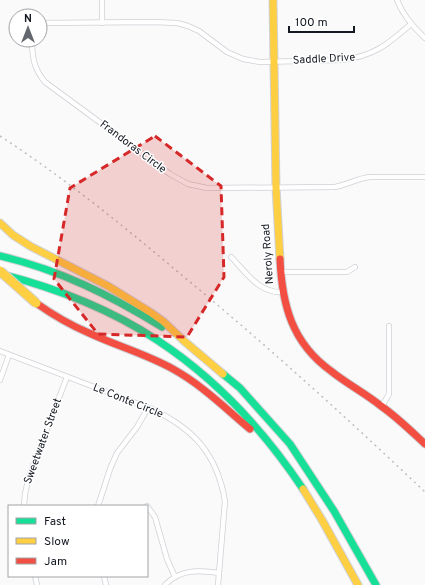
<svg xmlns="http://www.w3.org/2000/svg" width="425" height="585" font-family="Overpass,sans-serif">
	<rect width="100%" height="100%" fill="#fafafa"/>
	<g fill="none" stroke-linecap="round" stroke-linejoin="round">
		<g stroke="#cfd1d6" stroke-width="6">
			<g id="street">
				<path d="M102 0V23"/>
				<path d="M397 0C403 16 413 27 425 38"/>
				<path d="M40 23 153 22 177 23 188 26 199 31 227 52 243 59 260 62 342 60C374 56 387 45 411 24"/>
				<path d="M32 40C32 57 34 69 45 82L170 174 188 184 207 188 335 187C347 185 358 178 370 177H425"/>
				<path d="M231 257C246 272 259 294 283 292"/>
				<path d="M281 272H347L355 267"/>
				<path d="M0 351 152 409C194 429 217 454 225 501L218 585"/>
				<path d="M0 380 9 355"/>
				<path d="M382 406 389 394V326"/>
				<path d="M24 506 25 494 29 476 67 377"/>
				<path d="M98 506 110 469 117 453 137 427 148 408"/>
				<path d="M147 506 155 517 167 559 175 577"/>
				<path d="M35 576 37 585"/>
				<path d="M104 576 106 585"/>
				<path d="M165 585C180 569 199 570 219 573"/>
			</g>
		</g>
		<g stroke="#cfd1d6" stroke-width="9">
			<g id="fast">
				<path d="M0 256C60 270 110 295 162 327"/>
				<path d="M1 274C56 288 110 309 157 340 215 378 265 432 303 489"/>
				<path d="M223 374 240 388 290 444 334 511 376 585"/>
			</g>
		</g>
		<g stroke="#cfd1d6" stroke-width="9">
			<g id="slow">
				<path d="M273 0 276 187 280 259"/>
				<path d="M0 223 13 235 30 246 108 286 150 312 164 322 184 341 223 374"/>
				<path d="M303 489 322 520 358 585"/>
			</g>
		</g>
		<g stroke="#cfd1d6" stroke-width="9">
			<g id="jam">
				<path d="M280 259C282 305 292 343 331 371 347 384 365 393 381 406 397 417 411 431 425 444"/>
				<path d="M36 303C53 315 70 325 89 333 117 346 146 354 173 369 202 385 225 408 250 429"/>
			</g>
		</g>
		<use href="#street" stroke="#fefefe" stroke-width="4.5"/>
		<use href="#fast" stroke="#16e098" stroke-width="7"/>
		<use href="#slow" stroke="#ffcf43" stroke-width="7"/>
		<use href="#jam" stroke="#f24e42" stroke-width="7"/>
		<path stroke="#bdbebe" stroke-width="1.5" stroke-dasharray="2 4" stroke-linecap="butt" d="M0 136C63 177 121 224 178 272 263 342 345 416 425 492"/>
		<g stroke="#cfd1d6" stroke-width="11" stroke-linecap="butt">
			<path id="slow-bridge" d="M0 271 36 303"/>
		</g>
		<use href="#slow-bridge" stroke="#ffcf43" stroke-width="9"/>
	</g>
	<path fill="#d62828" fill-opacity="0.2" stroke="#d62828" stroke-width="3" stroke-dasharray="8 5" stroke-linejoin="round" d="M155 136 221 186 224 277 187 337 98 334 54 279 70 188Z"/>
	<g text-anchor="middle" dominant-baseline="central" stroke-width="3" stroke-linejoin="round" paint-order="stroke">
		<g font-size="11" fill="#141821" stroke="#fff">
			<text transform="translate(324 59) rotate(-3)">Saddle Drive</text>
			<text transform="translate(133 147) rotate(37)">Frandoras Circle</text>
			<text transform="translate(268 254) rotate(-94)">Neroly Road</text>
			<text transform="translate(128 401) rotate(22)">Le Conte Circle</text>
			<text transform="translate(43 441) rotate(-70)">Sweetwater Street</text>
		</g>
	</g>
	<rect x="8" y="505" width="140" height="72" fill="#ffffff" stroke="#a1a3a6"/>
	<rect x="16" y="518" width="20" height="6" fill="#16e098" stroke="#a1a3a6"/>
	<text x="44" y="525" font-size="12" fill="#141821">Fast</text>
	<rect x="16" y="538" width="20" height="6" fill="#ffcf43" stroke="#a1a3a6"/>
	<text x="44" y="545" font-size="12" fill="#141821">Slow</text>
	<rect x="16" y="558" width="20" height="6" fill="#f24e42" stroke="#a1a3a6"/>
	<text x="44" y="565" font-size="12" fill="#141821">Jam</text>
	<g transform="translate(28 28)"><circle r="19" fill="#ffffff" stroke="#a1a3a6"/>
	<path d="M0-3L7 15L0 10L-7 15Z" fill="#64676d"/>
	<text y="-6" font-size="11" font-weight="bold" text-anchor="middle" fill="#141821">N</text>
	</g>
	<path d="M289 26v6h65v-6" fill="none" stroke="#141821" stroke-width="2"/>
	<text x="295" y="26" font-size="12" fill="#141821" stroke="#ffffff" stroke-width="3" paint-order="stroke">100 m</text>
</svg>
